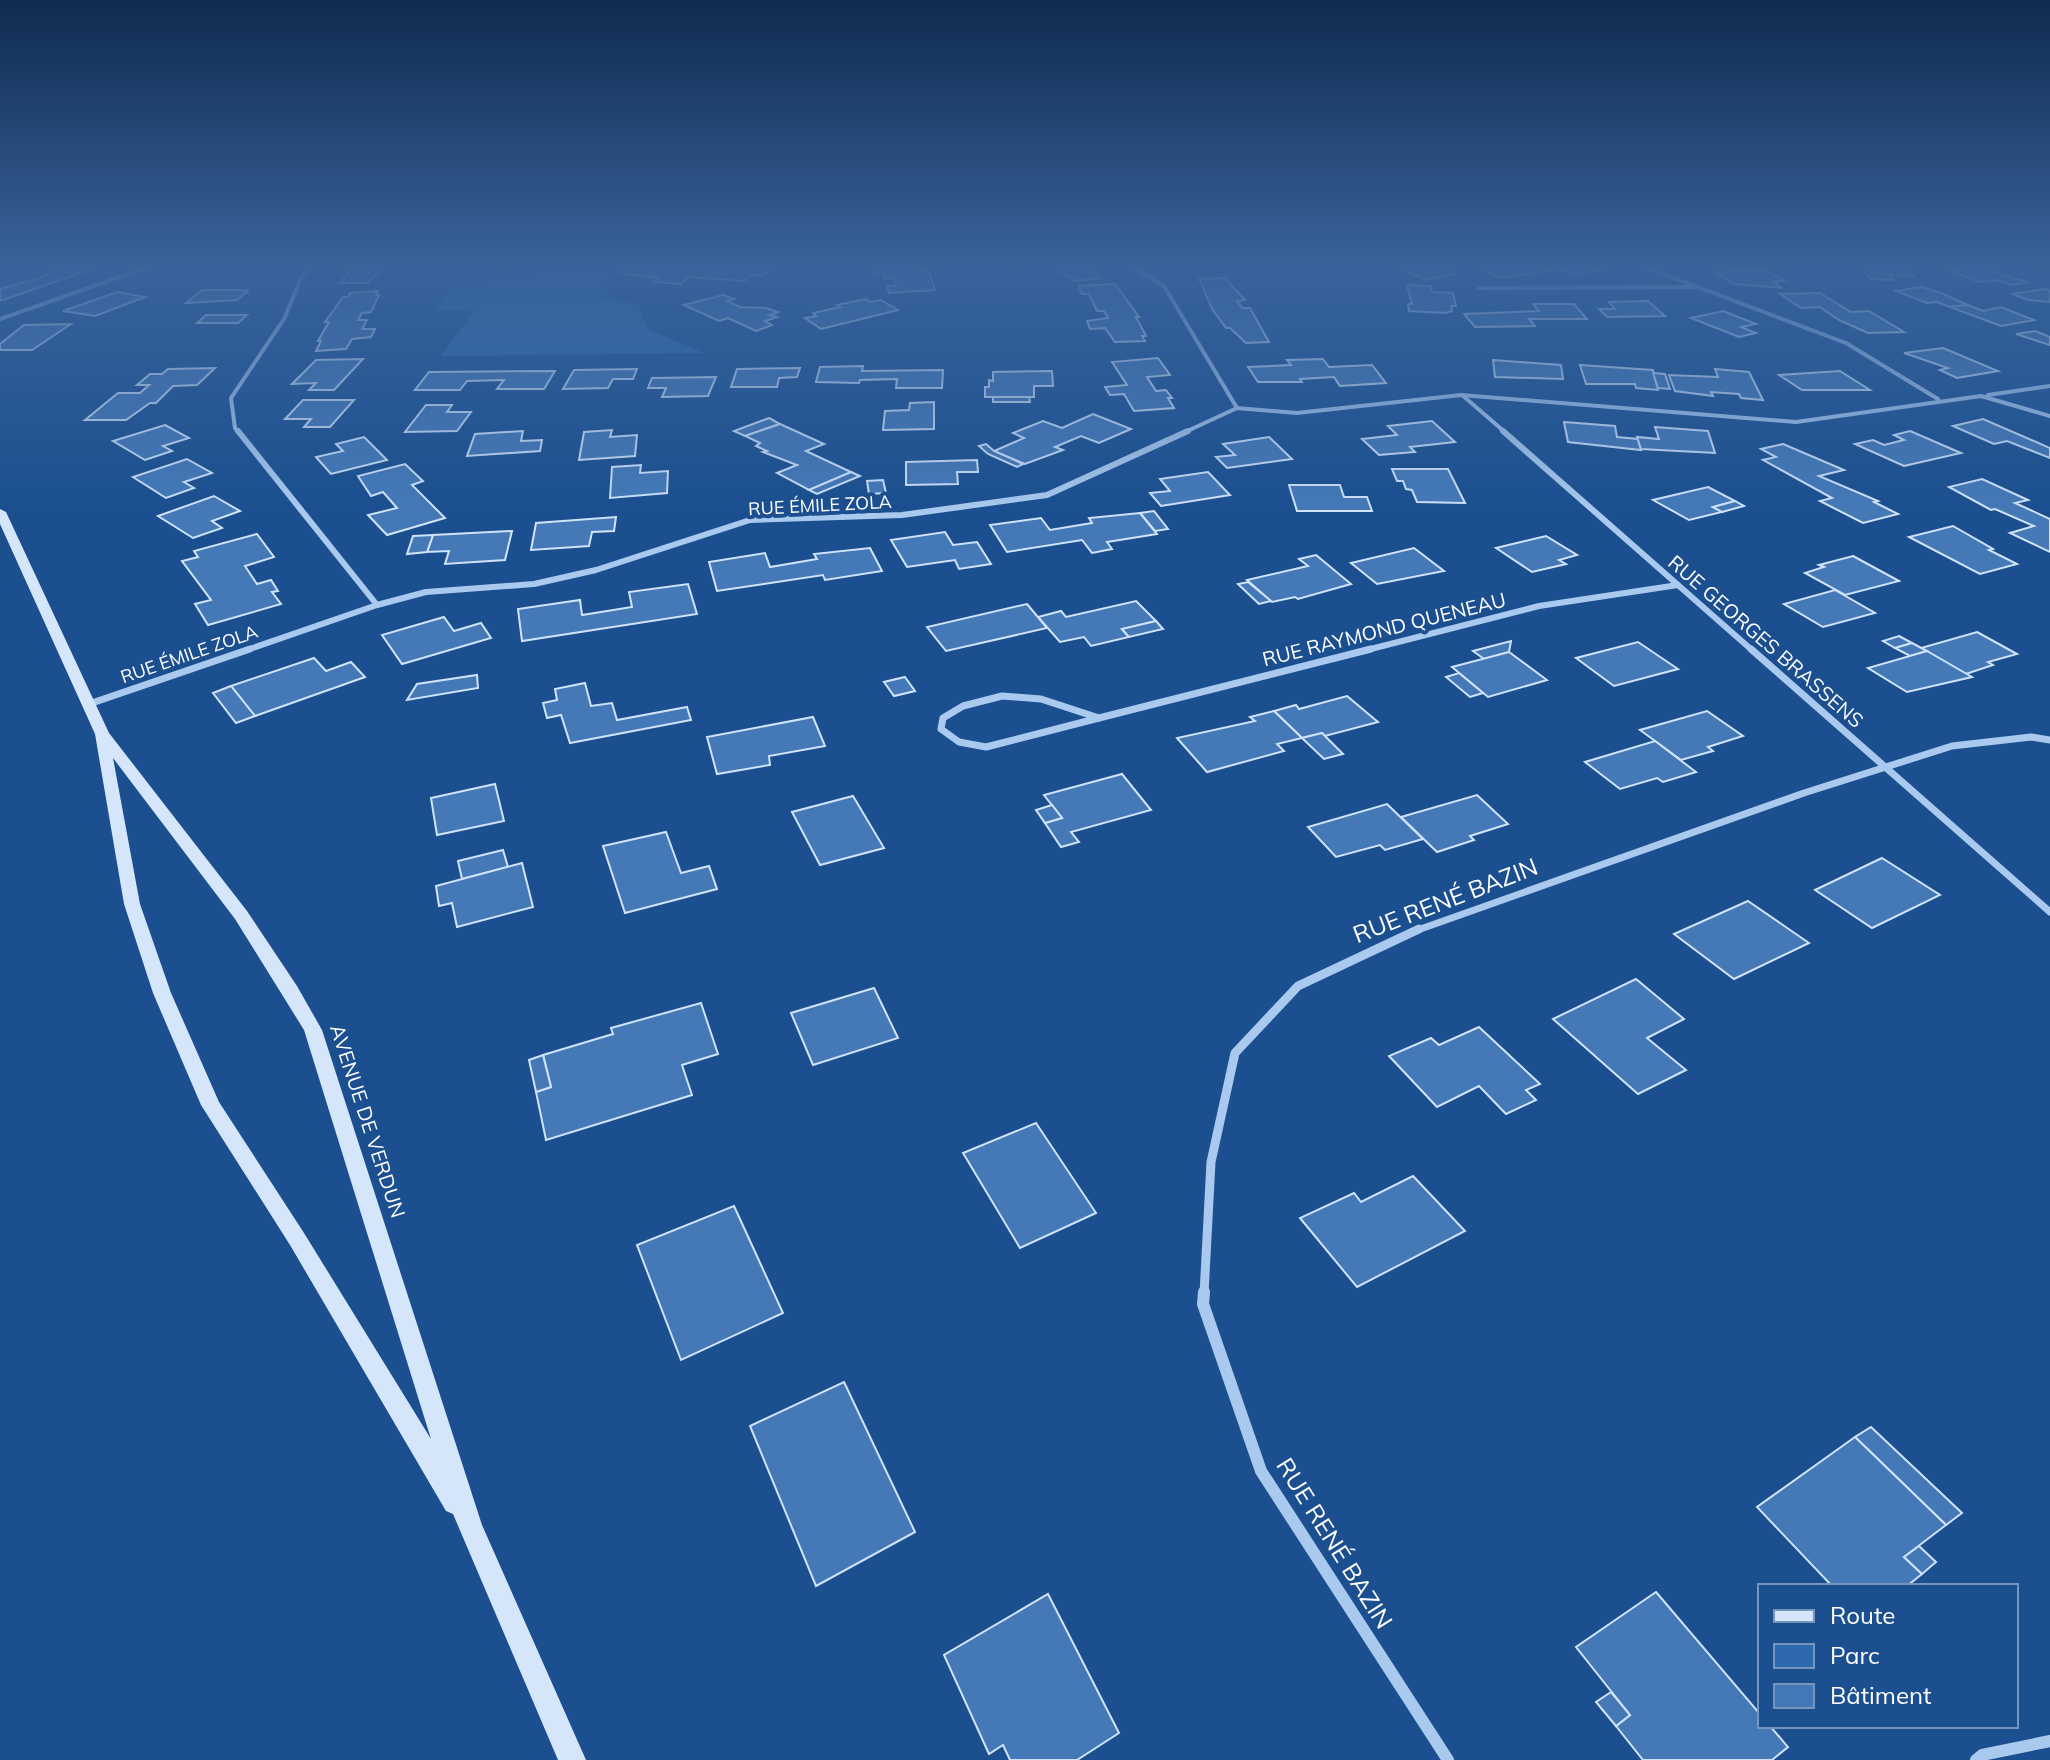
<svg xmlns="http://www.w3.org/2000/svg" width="2050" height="1760" font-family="Mulish,sans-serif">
	<rect width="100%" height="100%" fill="#1b4f8f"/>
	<path fill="#2e69ad" d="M562 264H621L598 299 637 303 648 329 704 353 441 356 474 311 434 310 455 284 536 276Z"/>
	<g fill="#4478b7" stroke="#cfe3fa" stroke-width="2">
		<path d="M72 264H107L0 301V289L39 278Z"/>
		<path d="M356 264H388L367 283H340Z"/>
		<path d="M632 264H722L719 267 771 268 763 276 751 275 744 281 689 277 681 284 653 282 658 278 620 273Z"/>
		<path d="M881 264H916L918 272 929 271 935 290 889 293 887 286H896L894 278 885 279 883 273 874 274 873 268H882Z"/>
		<path d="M1049 264H1084L1100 278 1075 281Z"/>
		<path d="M1422 264H1450L1456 267 1444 269 1456 274 1426 280 1399 268Z"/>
		<path d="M1501 264H1589L1603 269 1574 275 1559 269 1501 278 1478 268Z"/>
		<path d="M1859 264H1901L1913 276 1888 275 1894 280 1871 279Z"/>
		<path d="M1980 266 2012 278 2028 282 2012 285 1998 280 1980 282 1949 271Z"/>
		<path d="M1765 270 1784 281 1773 282 1782 288 1734 284 1715 272Z"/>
		<path d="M1225 278 1245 300 1237 301 1242 308H1250L1269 342 1246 343 1230 328H1226L1212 309 1199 279Z"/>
		<path d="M1115 284 1139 317H1136L1146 336H1142L1145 341 1115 342 1105 328 1090 329 1087 321 1108 318 1104 311H1097L1089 294H1082L1079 286Z"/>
		<path d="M1407 285 1431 286 1432 292 1453 293 1456 306H1451L1452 311 1445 313 1409 311 1408 304H1412Z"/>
		<path d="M1922 287 1941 293 1968 305 1950 307 1937 302 1927 303 1896 291Z"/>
		<path d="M2046 289 2050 291V302L2028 300 2012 294Z"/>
		<path d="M202 290H239L248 291 237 300 186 303Z"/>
		<path d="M378 291 376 295H379L371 312 362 313 358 320H367L362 329H375L371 337 352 339 346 349 316 351 321 341H318L329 322H325L343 297H348L350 293Z"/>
		<path d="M117 292 145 297 95 316 63 311Z"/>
		<path d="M1820 293 1851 312 1869 311 1904 332 1868 333 1839 320 1820 307 1801 308 1780 294Z"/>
		<path d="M723 295 734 299 727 301 740 307 766 308 778 312 770 315 777 317 765 321 772 325 756 331 728 318 719 321 684 305Z"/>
		<path d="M866 299 869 302 881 300 898 310 821 329 805 318 816 316 813 313 840 307 837 305Z"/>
		<path d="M1648 301 1665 316 1607 317 1599 309H1615L1609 302Z"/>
		<path d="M1533 304H1574L1587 319H1529L1535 326 1475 327 1464 314 1539 311Z"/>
		<path d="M1968 305 1983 311 2001 307 2034 320 2001 326 1950 307Z"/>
		<path d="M1723 311 1756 324 1741 327 1756 333 1739 337 1691 318Z"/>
		<path d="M206 315H247L238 323H197Z"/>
		<path d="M71 324 32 350H0V344L24 325Z"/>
		<path d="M2035 331 2050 337V345L2016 334Z"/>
		<path d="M1943 348 1998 371 1957 378 1940 370 1948 368 1904 353Z"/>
		<path d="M1158 358 1170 375 1147 377 1156 391 1166 390 1172 398H1168L1174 408 1134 411 1124 394 1110 395 1105 387 1127 385 1112 362Z"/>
		<path d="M363 359 334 390H309L316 383 292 384 316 360Z"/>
		<path d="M1323 359 1329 367 1372 365 1386 383 1340 386 1334 377 1300 379 1302 382H1258L1248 367 1291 365 1287 360Z"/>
		<path d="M1493 360 1561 365 1563 379 1495 377Z"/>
		<path d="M1580 365 1653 370 1658 390 1636 388 1635 384H1586Z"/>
		<path d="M863 366 862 371 943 370 942 388H896L897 379 860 380 859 383 816 382 820 367Z"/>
		<path d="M215 368 197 385 173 386 156 403H150L126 420H85L118 393H140L149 385H137L150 374H162L168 369Z"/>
		<path d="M800 368 797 377 779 378 777 387H731L737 369Z"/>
		<path d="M637 369 633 379H613L608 388 563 389 574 370Z"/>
		<path d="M1715 369 1749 372 1763 400 1741 398 1739 394 1711 392 1713 396 1675 391 1669 375 1718 377Z"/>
		<path d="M555 371 544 389H497L504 380 467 381 460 390H415L429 372Z"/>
		<path d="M1052 371 1053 386H1034V397H985V387H989V380L993 381V372Z"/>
		<path d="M1840 371 1870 390H1802L1779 375Z"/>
		<path d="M1653 373 1665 374 1670 389 1658 388Z"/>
		<path d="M716 377 708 396 662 397 666 388H648L652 378Z"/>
		<path d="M993 397H1029L1030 402H993Z"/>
		<path d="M303 400H354L330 427H304L311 419H285Z"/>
		<path d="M934 402V429L883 430 885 411 909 410 910 403Z"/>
		<path d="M426 405H452L447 412H471L457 431 405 432Z"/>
		<path d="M1093 414 1131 429 1099 443 1081 436 1055 447 1063 450 1025 464 994 451 1024 438 1013 433 1043 421 1062 428Z"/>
		<path d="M769 418 780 424 745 436 734 431Z"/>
		<path d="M1983 419 2050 448V458L2007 441 1994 444 1953 426Z"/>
		<path d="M1432 421 1455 442 1410 447 1415 452 1379 455 1362 439 1397 435 1388 426Z"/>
		<path d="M1564 422 1615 426 1617 437 1638 439 1641 450 1568 442Z"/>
		<path d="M780 424 824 444 806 451 851 472 809 490 777 473 797 465 763 452 767 451 756 446 760 443 745 436Z"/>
		<path d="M165 425 189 438 163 446 172 451 145 460 113 441Z"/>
		<path d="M1655 427 1708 431 1715 453 1641 449 1637 437 1659 439Z"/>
		<path d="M612 430 610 437 637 435 635 456 579 460 584 432Z"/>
		<path d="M523 431 521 441 542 440 540 451 467 456 475 434Z"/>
		<path d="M1910 431 1961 453 1904 466 1855 444 1873 440 1884 445 1904 440 1894 435Z"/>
		<path d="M364 437 387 460 331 474 316 457 343 451 336 444Z"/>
		<path d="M1269 437 1292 459 1227 468 1216 457 1235 455 1223 444Z"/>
		<path d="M986 444 994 451 1023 464 1017 467 988 454 979 446Z"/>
		<path d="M1783 444 1844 470 1819 476 1878 501 1874 502 1898 514 1863 523 1820 501 1832 498 1763 460 1776 457 1761 449Z"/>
		<path d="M187 459 212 473 184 482 194 488 166 498 133 477Z"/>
		<path d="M977 460 978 472H957L958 484 906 485V462Z"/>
		<path d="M405 464 423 481 412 485 445 518 387 535 368 515 397 508 383 492 371 496 358 476Z"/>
		<path d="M641 465 640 473 668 471 667 493 610 498 612 467Z"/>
		<path d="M1392 469H1448L1465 503 1417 502 1412 490 1406 489 1403 481H1397Z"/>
		<path d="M851 472 860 476 817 494 809 490Z"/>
		<path d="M1208 472 1230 495 1161 506 1150 493 1170 491 1160 479Z"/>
		<path d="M1982 479 2028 500 2015 503 2050 519V552L2010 533 2034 526 1995 509 1991 510 1949 487Z"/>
		<path d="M883 480 886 493 869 494 867 481Z"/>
		<path d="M1289 485H1340L1344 497H1367L1372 511H1297Z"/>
		<path d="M1708 487 1735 501 1713 507 1722 512 1689 520 1653 500Z"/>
		<path d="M214 496 240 511 212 521 222 528 193 538 158 516Z"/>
		<path d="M1735 501 1744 506 1722 512 1713 507Z"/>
		<path d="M1154 511 1168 529 1155 531 1140 513Z"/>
		<path d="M1140 513 1157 534 1107 542 1112 549 1092 553 1082 540 1007 552 990 525 1041 518 1050 530 1092 523 1089 518Z"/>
		<path d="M616 517 614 531 592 532 589 546 531 550 536 523Z"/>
		<path d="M1953 526 1993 549 1989 550 2017 564 1980 574 1909 537Z"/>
		<path d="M512 531 505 560 445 564 449 551 427 552 433 535Z"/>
		<path d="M945 532 953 545 977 542 991 564 959 569 955 560 907 567 891 540Z"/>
		<path d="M257 534 274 557 245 566 257 584 271 580 278 591 272 592 281 604 208 625 195 604 211 600 182 561 198 557 194 551Z"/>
		<path d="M433 535 427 552 407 554 413 536Z"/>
		<path d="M1546 536 1577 555 1559 560 1566 564 1532 572 1496 548Z"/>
		<path d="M870 548 882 571 825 580 823 575 717 591 709 562 765 553 770 567 817 559 814 554Z"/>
		<path d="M1414 548 1444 571 1377 584 1351 563Z"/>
		<path d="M1316 555 1351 584 1298 599 1295 597 1272 602 1247 580 1308 566 1299 559Z"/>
		<path d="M1853 556 1899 581 1845 595 1805 573 1824 567 1819 565Z"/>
		<path d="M1248 582 1271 601 1259 604 1238 584Z"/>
		<path d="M688 584 697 614 522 641 518 609 580 600 582 615 632 607 629 592Z"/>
		<path d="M1835 590 1875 613 1823 627 1784 604Z"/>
		<path d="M1136 601 1156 621 1122 629 1129 637 1091 646 1084 637 1060 642 1038 617 1061 611 1066 617Z"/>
		<path d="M1027 604 1047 628 946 651 927 627Z"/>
		<path d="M444 617 454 631 481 623 491 638 402 664 382 635Z"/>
		<path d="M1156 621 1163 629 1129 637 1122 629Z"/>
		<path d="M1977 632 2017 654 1988 662 1993 665 1966 674 1921 648Z"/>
		<path d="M1899 636 1912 643 1895 648 1883 641Z"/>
		<path d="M1511 641 1509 652 1484 659 1473 651Z"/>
		<path d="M1638 642 1678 669 1614 686 1576 658Z"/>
		<path d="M1912 643 1927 651 1910 656 1895 648Z"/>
		<path d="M1927 651 1972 677 1907 692 1868 668Z"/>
		<path d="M1509 652 1547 680 1488 697 1452 667Z"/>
		<path d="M314 658 326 671 351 662 365 677 255 716 231 686Z"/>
		<path d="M1459 673 1483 693 1470 697 1446 677Z"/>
		<path d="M477 675 478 688 407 700 417 684Z"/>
		<path d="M905 677 915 691 894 696 884 682Z"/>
		<path d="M585 683 591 706 612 703 617 720 687 707 691 720 570 743 561 715 547 718 543 703 557 700 555 689Z"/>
		<path d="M231 686 255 716 236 723 213 693Z"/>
		<path d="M1347 696 1378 722 1325 736 1322 733 1302 738 1274 711 1296 705 1299 709Z"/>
		<path d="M1274 711 1302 738 1277 744 1284 751 1207 772 1177 738 1255 721 1250 717Z"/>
		<path d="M1707 711 1743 736 1708 747 1713 751 1681 760 1640 730Z"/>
		<path d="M813 717 825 746 769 756 770 765 717 774 707 737Z"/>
		<path d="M1322 733 1343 754 1324 759 1302 738Z"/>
		<path d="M1655 741 1696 772 1663 782 1657 778 1620 789 1585 762Z"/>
		<path d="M1122 774 1151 810 1071 832 1079 842 1061 847 1045 823 1062 818 1044 795Z"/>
		<path d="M495 784 504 821 437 835 431 798Z"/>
		<path d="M1477 795 1508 824 1470 836 1474 840 1437 852 1401 817Z"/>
		<path d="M853 796 884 848 820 865 792 812Z"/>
		<path d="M1387 804 1423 839 1385 850 1380 845 1336 857 1308 827Z"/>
		<path d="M1052 805 1062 818 1045 823 1036 810Z"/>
		<path d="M666 832 681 873 709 866 717 889 625 913 603 846Z"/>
		<path d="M503 850 508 867 462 879 458 861Z"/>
		<path d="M1882 858 1940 895 1872 928 1815 890Z"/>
		<path d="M522 863 533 907 457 927 452 903 439 906 436 886Z"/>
		<path d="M1748 901 1809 943 1734 979 1674 934Z"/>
		<path d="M1636 979 1684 1019 1647 1038 1686 1070 1638 1094 1553 1019Z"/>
		<path d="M874 988 898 1038 813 1065 791 1013Z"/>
		<path d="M701 1003 718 1054 682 1065 692 1095 546 1140 536 1092 551 1087 543 1055 613 1034 611 1028Z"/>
		<path d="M1479 1027 1540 1084 1526 1090 1536 1100 1506 1114 1479 1086 1437 1107 1389 1056 1431 1038 1439 1045Z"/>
		<path d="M543 1055 551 1087 536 1092 529 1060Z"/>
		<path d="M1036 1123 1096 1213 1020 1248 963 1153Z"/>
		<path d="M1413 1176 1465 1231 1357 1287 1300 1218 1354 1193 1361 1202Z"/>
		<path d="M734 1206 783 1313 681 1360 637 1245Z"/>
		<path d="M844 1382 915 1532 816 1586 750 1426Z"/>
		<path d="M1871 1427 1962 1513 1946 1525 1855 1437Z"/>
		<path d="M1855 1437 1946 1525 1904 1557 1922 1574 1907 1586H1832L1757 1507Z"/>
		<path d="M1919 1546 1936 1562 1922 1574 1904 1557Z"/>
		<path d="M1656 1592 1760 1714V1726H1770L1788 1747 1772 1760H1643L1616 1726 1630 1715 1576 1647Z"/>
		<path d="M1048 1594 1119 1733 1077 1760H1010L1003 1745 989 1754 944 1655Z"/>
		<path d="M1611 1692 1630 1715 1616 1726 1596 1702Z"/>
	</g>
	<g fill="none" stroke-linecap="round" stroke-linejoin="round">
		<g stroke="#a9c9ee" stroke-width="4">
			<path d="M1127 264 1164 286 1237 408"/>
			<path d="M1637 264 1846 343 1938 399"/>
			<path d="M1479 288 1695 287"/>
			<path d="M0 319 156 264"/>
			<path d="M1462 395 1506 433"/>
			<path d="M1988 395 2050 386"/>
			<path d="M239 433 235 428 231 398 284 319 302 276 313 264"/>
			<path d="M1183 433 1237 408 1297 413 1461 395 1796 422 1981 396 2050 416"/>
		</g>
		<g stroke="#a9c9ee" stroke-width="6">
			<path d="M238 431 377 605"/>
			<path d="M1503 431 1753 651"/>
			<path d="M244 651 377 605 426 592 534 584 596 570 750 520 902 515 1047 495 1188 431"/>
			<path d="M1363 651 1539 606 1678 585"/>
		</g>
		<g stroke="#a9c9ee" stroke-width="7">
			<path d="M1751 649 2050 912"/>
			<path d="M1002 696 1041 699 1099 718 986 747 959 742 941 729 943 718 963 706Z"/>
			<path d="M89 704 250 649"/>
			<path d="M1099 718 1371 649"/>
			<path d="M1415 931 1804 793 1952 746 2031 737 2050 740"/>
		</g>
		<path stroke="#a9c9ee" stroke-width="9" d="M1204 1294 1211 1162 1235 1053 1298 986 1419 929"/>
		<g stroke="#a9c9ee" stroke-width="12">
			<path d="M1204 1292 1203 1304 1261 1471 1448 1760"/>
			<path d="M1976 1760 1982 1755 2050 1741"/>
		</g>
		<path fill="#d6e6fa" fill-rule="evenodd" d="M0 509 6 512 109 733 247 911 297 986 322 1030 482 1525 586 1760H558L453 1514 446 1511 290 1245 201 1105 153 993 124 904 95 734 0 524ZM113 758 235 919 304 1030 431 1439 304 1233 219 1102 171 993 140 904Z"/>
	</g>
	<linearGradient id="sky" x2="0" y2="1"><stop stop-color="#0f2b4f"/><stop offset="0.52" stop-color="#39639b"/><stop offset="1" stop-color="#39639b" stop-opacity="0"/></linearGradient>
	<rect width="2050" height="510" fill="url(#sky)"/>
	<g text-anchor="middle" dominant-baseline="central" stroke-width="8" stroke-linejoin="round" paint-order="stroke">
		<g font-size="18" fill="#fff" stroke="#1b4f8f">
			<text transform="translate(820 505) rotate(-3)">RUE ÉMILE ZOLA</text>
			<text transform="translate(189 654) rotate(-19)">RUE ÉMILE ZOLA</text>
		</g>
		<g font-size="20" fill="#fff" stroke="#1b4f8f">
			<text transform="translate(1384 629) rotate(-14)">RUE RAYMOND QUENEAU</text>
			<text transform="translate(1766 641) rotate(41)">RUE GEORGES BRASSENS</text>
			<text transform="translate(368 1121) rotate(72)">AVENUE DE VERDUN</text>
		</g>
		<g font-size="24" fill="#fff" stroke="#1b4f8f">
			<text transform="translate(1445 900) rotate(-21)">RUE RENÉ BAZIN</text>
			<text transform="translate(1335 1543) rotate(58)">RUE RENÉ BAZIN</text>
		</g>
	</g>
	<rect x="1758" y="1584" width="260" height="144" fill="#1b4f8f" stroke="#7695bc" stroke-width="2"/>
	<rect x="1774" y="1610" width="40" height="12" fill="#d6e6fa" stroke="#7695bc" stroke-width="2"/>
	<text x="1830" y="1624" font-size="24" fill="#ffffff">Route</text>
	<rect x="1774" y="1644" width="40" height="24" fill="#2e69ad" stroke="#7695bc" stroke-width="2"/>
	<text x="1830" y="1664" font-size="24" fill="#ffffff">Parc</text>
	<rect x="1774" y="1684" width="40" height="24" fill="#4478b7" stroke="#7695bc" stroke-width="2"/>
	<text x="1830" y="1704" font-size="24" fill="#ffffff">Bâtiment</text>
</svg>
